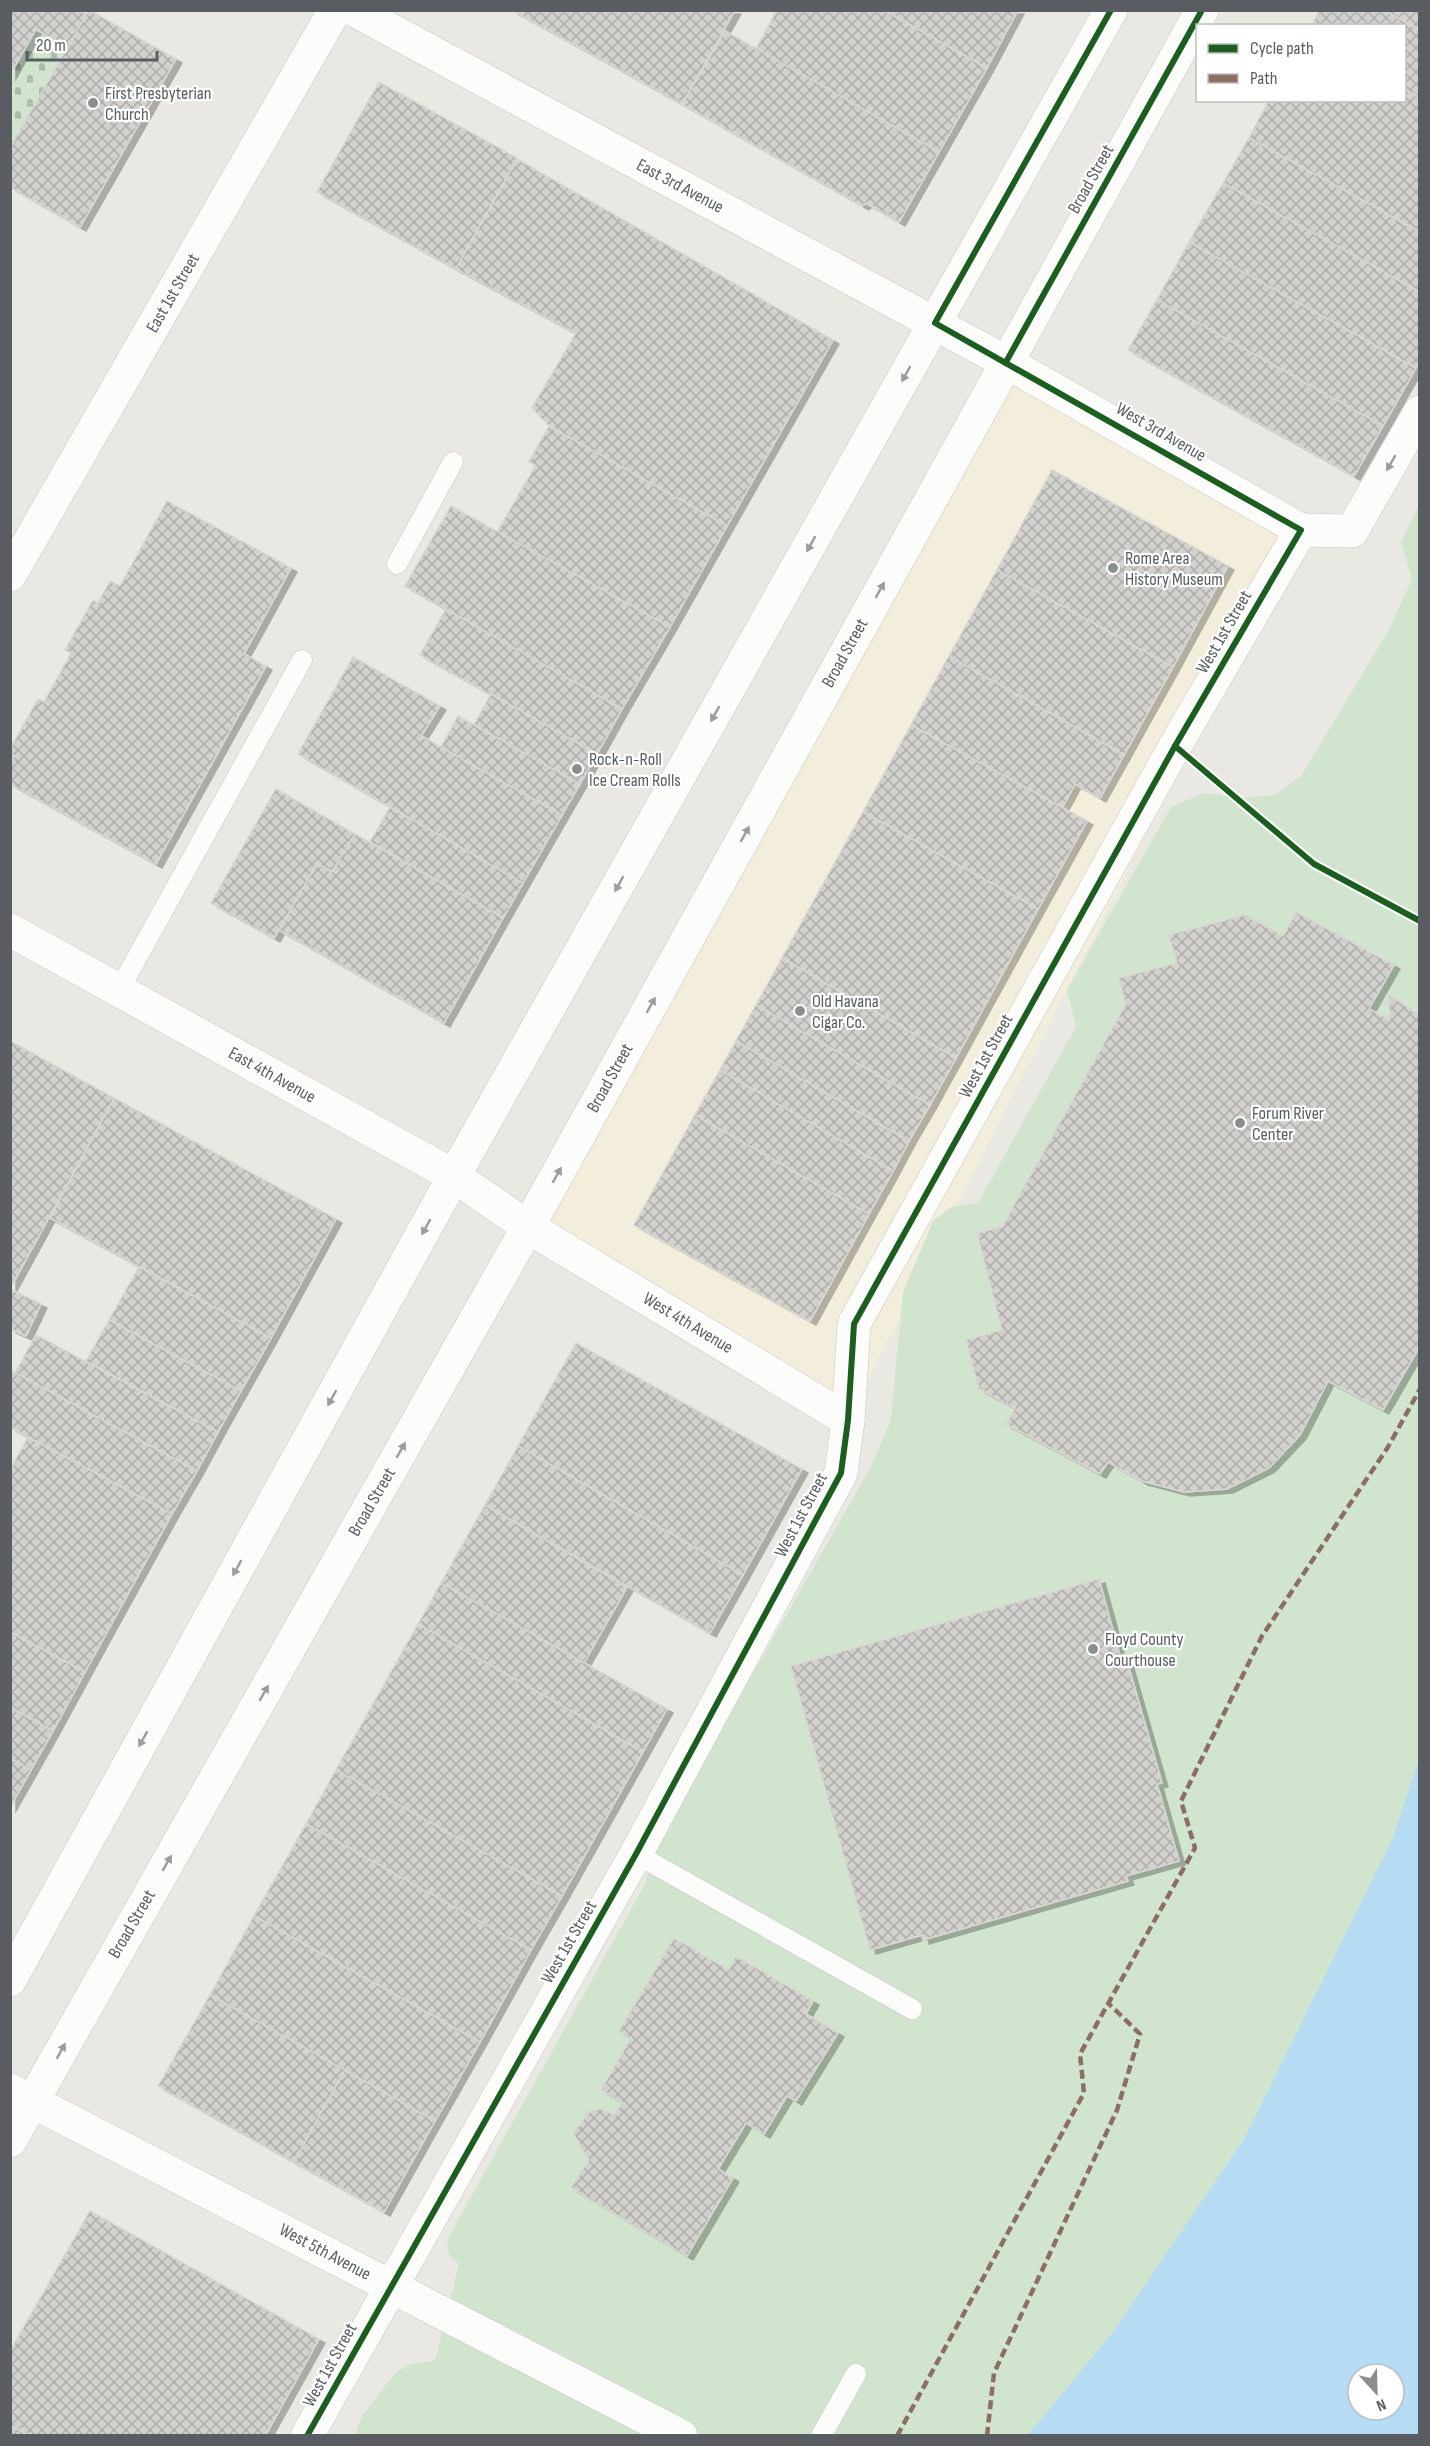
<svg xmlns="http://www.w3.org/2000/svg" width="1430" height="2446" font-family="'Sofia Sans Condensed',sans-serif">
	<defs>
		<pattern id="cemetery-stones" width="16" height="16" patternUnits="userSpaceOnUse" patternTransform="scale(1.5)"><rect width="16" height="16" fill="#d1e5ce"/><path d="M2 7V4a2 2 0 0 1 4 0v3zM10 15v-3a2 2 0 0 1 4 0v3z" fill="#adbdab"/></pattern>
		<pattern id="building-cross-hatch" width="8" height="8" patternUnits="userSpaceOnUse" patternTransform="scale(1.5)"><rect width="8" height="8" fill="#d2d1cd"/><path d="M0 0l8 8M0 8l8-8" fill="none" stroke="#adadaa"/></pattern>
		<filter id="shadow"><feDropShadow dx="6" dy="4" stdDeviation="0" flood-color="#0004"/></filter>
	</defs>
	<rect width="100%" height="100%" fill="#e9e8e3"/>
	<path fill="#f3eddb" d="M1006 362 1301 530 848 1420 528 1227Z"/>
	<path fill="#d1e5ce" d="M1419 505 1420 2304 1358 2374V2410L1362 2435 356 2436C358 2419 365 2412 375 2399 397 2371 397 2364 435 2361L459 2264 449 2255 447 2240 643 1888 662 1833 872 1465 891 1419 903 1292 933 1221 951 1207 978 1203 1076 1027 1067 990 1171 807 1204 793 1241 798 1274 795 1301 776 1390 628 1412 579 1401 542Z"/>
	<path fill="url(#cemetery-stones)" d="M36 29 67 48 11 148V75Z"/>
	<path fill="#b6dcf4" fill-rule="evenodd" d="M1419 1759V2435H1028L1114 2331 1244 2139 1393 1838ZM1358 2374H1394V2410H1358Z"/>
	<g fill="url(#building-cross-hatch)" stroke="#d8d6d2" stroke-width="1.5" filter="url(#shadow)">
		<path d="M10 10H79L87 15 67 48 36 29 10 75Z"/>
		<path d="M89 10 176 59 80 227 10 187V148Z"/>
		<path d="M512 10H735L682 104Z"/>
		<path d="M777 10H884L987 68 939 152 756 49Z"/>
		<path d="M884 10H1018L987 68Z"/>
		<path d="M1320 10H1384L1420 30V98L1404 89V26H1311Z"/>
		<path d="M1384 10H1420V30Z"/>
		<path d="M725 31 939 152 899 222 866 203 863 206 682 104Z"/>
		<path d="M379 82 517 158 456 269 317 192Z"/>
		<path d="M1404 89 1420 98V232L1249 138 1269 100H1404Z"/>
		<path d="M1249 138 1420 232V292L1223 183Z"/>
		<path d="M517 159 833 340 727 526 549 426 532 408 576 333 456 269Z"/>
		<path d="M1223 183 1420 292V361L1416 368 1189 242Z"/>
		<path d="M1189 242 1416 368 1383 426 1157 300Z"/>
		<path d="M1157 300 1383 426 1354 476 1128 350Z"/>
		<path d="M549 426 727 526 670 627 497 532 536 465 529 462Z"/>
		<path d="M1052 470 1228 566 1173 667 997 570Z"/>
		<path d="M167 501 291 568 244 654 266 666 156 864 10 784V763L14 756 10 755V749L38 699 44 702 71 653 65 650 93 600 98 603 110 581 120 586Z"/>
		<path d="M451 506 670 627 622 709 405 586Z"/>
		<path d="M997 570 1173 667 1124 755 949 656Z"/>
		<path d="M446 609 622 709 597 754 420 655Z"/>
		<path d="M949 656 1124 755 1100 798 1075 784 1062 808 911 725Z"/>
		<path d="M353 657 440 706 421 736 562 815 523 883 298 754Z"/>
		<path d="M491 694 597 754 580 784 474 725Z"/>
		<path d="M458 716 580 784 562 815 441 747Z"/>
		<path d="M911 725 1087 821 1038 909 863 812Z"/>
		<path d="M276 789 355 834 332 872 317 864 274 938 211 903Z"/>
		<path d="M390 807 523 883 503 918 370 842Z"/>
		<path d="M863 812 1038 909 956 1058 782 958Z"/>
		<path d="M355 834 503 918 444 1023 279 930 317 864 332 872Z"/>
		<path d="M1296 912 1394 965 1369 1009 1390 1020 1389 995 1420 1016V1346L1383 1410 1328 1381 1300 1435 1269 1468 1227 1489 1184 1492 1142 1481 1108 1462 1100 1474 1006 1424 1015 1408 979 1389 966 1340 1002 1330 977 1233 1002 1227 1126 1004 1119 978 1177 963 1169 935 1245 915 1283 936Z"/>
		<path d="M782 958 956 1058 930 1105 756 1005Z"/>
		<path d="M756 1005 930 1105 909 1141 736 1041Z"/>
		<path d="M10 1041 114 1098 10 1289Z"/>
		<path d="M736 1041 909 1141 893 1171 720 1070Z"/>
		<path d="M720 1070 893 1171 869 1214 695 1115Z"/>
		<path d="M114 1098 336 1219 271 1338 50 1218Z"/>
		<path d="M695 1115 869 1214 810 1321 634 1225Z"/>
		<path d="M139 1267 271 1338 241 1391 109 1320Z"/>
		<path d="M10 1289 41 1304 26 1336 10 1329Z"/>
		<path d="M109 1320 241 1391 218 1432 86 1361Z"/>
		<path d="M36 1335 218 1432 197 1471 15 1373Z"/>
		<path d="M576 1343 802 1469 743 1575 518 1446Z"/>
		<path d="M10 1370 197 1471 172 1514 10 1427Z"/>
		<path d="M28 1437 172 1514 85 1672 10 1632V1470Z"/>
		<path d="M518 1446 743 1575 710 1633 485 1505Z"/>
		<path d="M485 1505 627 1587 584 1663 441 1583Z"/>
		<path d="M1099 1579 1120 1656 1125 1654 1162 1783 1157 1784 1179 1861 1126 1876 1128 1881 923 1940 922 1935 870 1950 791 1666Z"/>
		<path d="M441 1583 667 1709 643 1752 418 1624Z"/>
		<path d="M418 1624 643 1752 562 1896 336 1770Z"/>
		<path d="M10 1632 85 1672 53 1731 10 1707Z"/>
		<path d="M10 1707 53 1731 31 1770 10 1758Z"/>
		<path d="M10 1758 31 1770 10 1807Z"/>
		<path d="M336 1770 562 1896 531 1950 306 1824Z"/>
		<path d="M306 1824 531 1950 480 2042 254 1916Z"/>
		<path d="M254 1916 480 2042 435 2121 210 1995Z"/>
		<path d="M674 1938 729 1970 736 1956 813 2001 806 2014 838 2033 796 2101 787 2096 764 2134 746 2123 718 2169 733 2178 687 2256 571 2188 589 2160 573 2133 590 2111 601 2109 615 2115 622 2102 601 2090 631 2038 619 2031Z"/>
		<path d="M210 1995 345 2070 294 2162 158 2086Z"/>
		<path d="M345 2070 435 2121 384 2212 294 2162Z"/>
		<path d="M90 2211 319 2339 265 2436H30L10 2425V2351Z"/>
		<path d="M10 2425 30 2436H10Z"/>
	</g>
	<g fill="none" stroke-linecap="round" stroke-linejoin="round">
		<g stroke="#c6c6c5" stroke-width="21">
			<g id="service">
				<path d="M397 564 453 462"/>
				<path d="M119 990 302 660"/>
				<path d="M636 1854 912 2009"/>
				<path d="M821 2436 856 2374"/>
			</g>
		</g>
		<g stroke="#c6c6c5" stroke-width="34">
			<path id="minor" d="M848 1420 854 1324 1175 746 1301 530 1352 531 1420 412"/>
		</g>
		<g stroke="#c6c6c5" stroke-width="34">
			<g id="tertiary">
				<path d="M354 10 1006 362 1301 530"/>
				<path d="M10 575 335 10"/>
				<path d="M10 930 454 1176 528 1227 848 1420 841 1473 821 1510 636 1854 307 2436"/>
				<path d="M10 2090 681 2436"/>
			</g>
		</g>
		<g stroke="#c5c5c3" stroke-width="34">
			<g id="secondary">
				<path d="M10 1980 454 1176 1111 10"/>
				<path d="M10 2141 528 1227 1202 10"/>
			</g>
		</g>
		<use href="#service" stroke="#fcfcfb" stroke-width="20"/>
		<use href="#minor" stroke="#fcfcfb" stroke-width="33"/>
		<use href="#tertiary" stroke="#fcfcfb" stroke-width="33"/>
		<use href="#secondary" stroke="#fcfcfb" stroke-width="33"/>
		<g stroke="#8d6e63" stroke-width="4.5" stroke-dasharray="9 4.5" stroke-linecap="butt">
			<path d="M897 2436 1084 2093 1080 2054 1195 1848 1181 1801 1262 1636 1388 1447 1420 1389"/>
			<path d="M987 2436 994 2373 1117 2110 1140 2034 1108 2003"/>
		</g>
		<g stroke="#fff" stroke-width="10">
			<g id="cycleway">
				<path d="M1006 362 1202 10"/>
				<path d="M1175 746 1314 864 1420 921"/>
				<path d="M307 2436 636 1854 841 1473 848 1420 854 1324 1175 746 1301 530 935 323 1111 10"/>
			</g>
		</g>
		<use href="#cycleway" stroke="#1b5e20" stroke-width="6"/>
	</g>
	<defs><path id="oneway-solid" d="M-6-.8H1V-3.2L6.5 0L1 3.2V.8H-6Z" transform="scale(1.5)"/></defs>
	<g fill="#9a9d9f">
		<use href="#oneway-solid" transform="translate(906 374) rotate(119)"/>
		<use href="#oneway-solid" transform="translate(1391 463) rotate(120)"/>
		<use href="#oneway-solid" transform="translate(811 544) rotate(119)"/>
		<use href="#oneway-solid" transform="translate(880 590) rotate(-61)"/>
		<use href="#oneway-solid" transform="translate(715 714) rotate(119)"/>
		<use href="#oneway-solid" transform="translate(745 834) rotate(-61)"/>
		<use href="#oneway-solid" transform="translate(619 884) rotate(119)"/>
		<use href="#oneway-solid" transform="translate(651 1005) rotate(-61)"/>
		<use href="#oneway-solid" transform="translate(557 1175) rotate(-61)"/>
		<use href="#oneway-solid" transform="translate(426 1227) rotate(119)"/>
		<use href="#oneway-solid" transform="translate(332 1398) rotate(119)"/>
		<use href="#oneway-solid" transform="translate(401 1450) rotate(-60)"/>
		<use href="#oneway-solid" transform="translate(237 1568) rotate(119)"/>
		<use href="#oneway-solid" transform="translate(264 1693) rotate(-60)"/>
		<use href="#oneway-solid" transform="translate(143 1739) rotate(119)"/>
		<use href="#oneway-solid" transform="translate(167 1863) rotate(-60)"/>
		<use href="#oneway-solid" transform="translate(61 2051) rotate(-61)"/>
	</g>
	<g fill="#8b8e8e" stroke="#fff" stroke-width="2">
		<circle cx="93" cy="103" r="6"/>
		<circle cx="1113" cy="568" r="6"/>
		<circle cx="577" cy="769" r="6"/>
		<circle cx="800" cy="1011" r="6"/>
		<circle cx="1240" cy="1123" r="6"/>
		<circle cx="1093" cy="1649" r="6"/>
	</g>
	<g text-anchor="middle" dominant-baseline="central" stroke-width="4.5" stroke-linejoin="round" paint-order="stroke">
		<g font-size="18" fill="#595d61" stroke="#fff" text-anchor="start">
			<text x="105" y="93">First Presbyterian<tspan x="105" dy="21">Church</tspan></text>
			<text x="1125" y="558">Rome Area<tspan x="1125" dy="21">History Museum</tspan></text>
			<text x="589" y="759">Rock-n-Roll<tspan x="589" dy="21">Ice Cream Rolls</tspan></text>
			<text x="812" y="1001">Old Havana<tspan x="812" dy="21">Cigar Co.</tspan></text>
			<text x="1252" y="1113">Forum River<tspan x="1252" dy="21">Center</tspan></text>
			<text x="1105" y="1639">Floyd County<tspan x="1105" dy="21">Courthouse</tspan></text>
		</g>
		<g font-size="18" fill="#595d61" stroke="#fff">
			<text transform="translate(1091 179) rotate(-61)">Broad Street</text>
			<text transform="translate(680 186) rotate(28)">East 3rd Avenue</text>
			<text transform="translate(173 293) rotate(-60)">East 1st Street</text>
			<text transform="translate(1161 432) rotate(30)">West 3rd Avenue</text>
			<text transform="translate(1224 632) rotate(-60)">West 1st Street</text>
			<text transform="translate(845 653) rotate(-61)">Broad Street</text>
			<text transform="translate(986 1056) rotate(-61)">West 1st Street</text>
			<text transform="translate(272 1075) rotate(29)">East 4th Avenue</text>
			<text transform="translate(610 1078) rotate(-61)">Broad Street</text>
			<text transform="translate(688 1323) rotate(31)">West 4th Avenue</text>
			<text transform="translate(372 1502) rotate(-60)">Broad Street</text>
			<text transform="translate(801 1515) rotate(-62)">West 1st Street</text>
			<text transform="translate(132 1924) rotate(-60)">Broad Street</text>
			<text transform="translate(569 1942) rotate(-60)">West 1st Street</text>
			<text transform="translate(325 2252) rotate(28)">West 5th Avenue</text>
			<text transform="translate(330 2365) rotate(-61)">West 1st Street</text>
		</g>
	</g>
	<rect width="1430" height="2446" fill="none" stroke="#595d61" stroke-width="24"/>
	<rect x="1196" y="24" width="210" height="78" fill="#ffffff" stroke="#bdbec0" stroke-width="1.5"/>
	<rect x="1208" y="44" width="30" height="9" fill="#1b5e20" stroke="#bdbec0" stroke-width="1.5"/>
	<text x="1250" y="54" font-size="18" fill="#595d61">Cycle path</text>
	<rect x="1208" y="74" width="30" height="9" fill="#8d6e63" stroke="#bdbec0" stroke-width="1.5"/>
	<text x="1250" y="84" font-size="18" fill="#595d61">Path</text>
	<g transform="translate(1376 2392) rotate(158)"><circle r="28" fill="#ffffff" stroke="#bdbec0" stroke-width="1.5"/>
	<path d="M0-4.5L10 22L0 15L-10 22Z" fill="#8b8e8e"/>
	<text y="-9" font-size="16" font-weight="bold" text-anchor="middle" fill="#595d61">N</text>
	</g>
	<path d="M27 51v9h130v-9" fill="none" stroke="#595d61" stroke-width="3"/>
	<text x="36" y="51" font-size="18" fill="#595d61" stroke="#ffffff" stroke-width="4.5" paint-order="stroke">20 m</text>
</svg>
